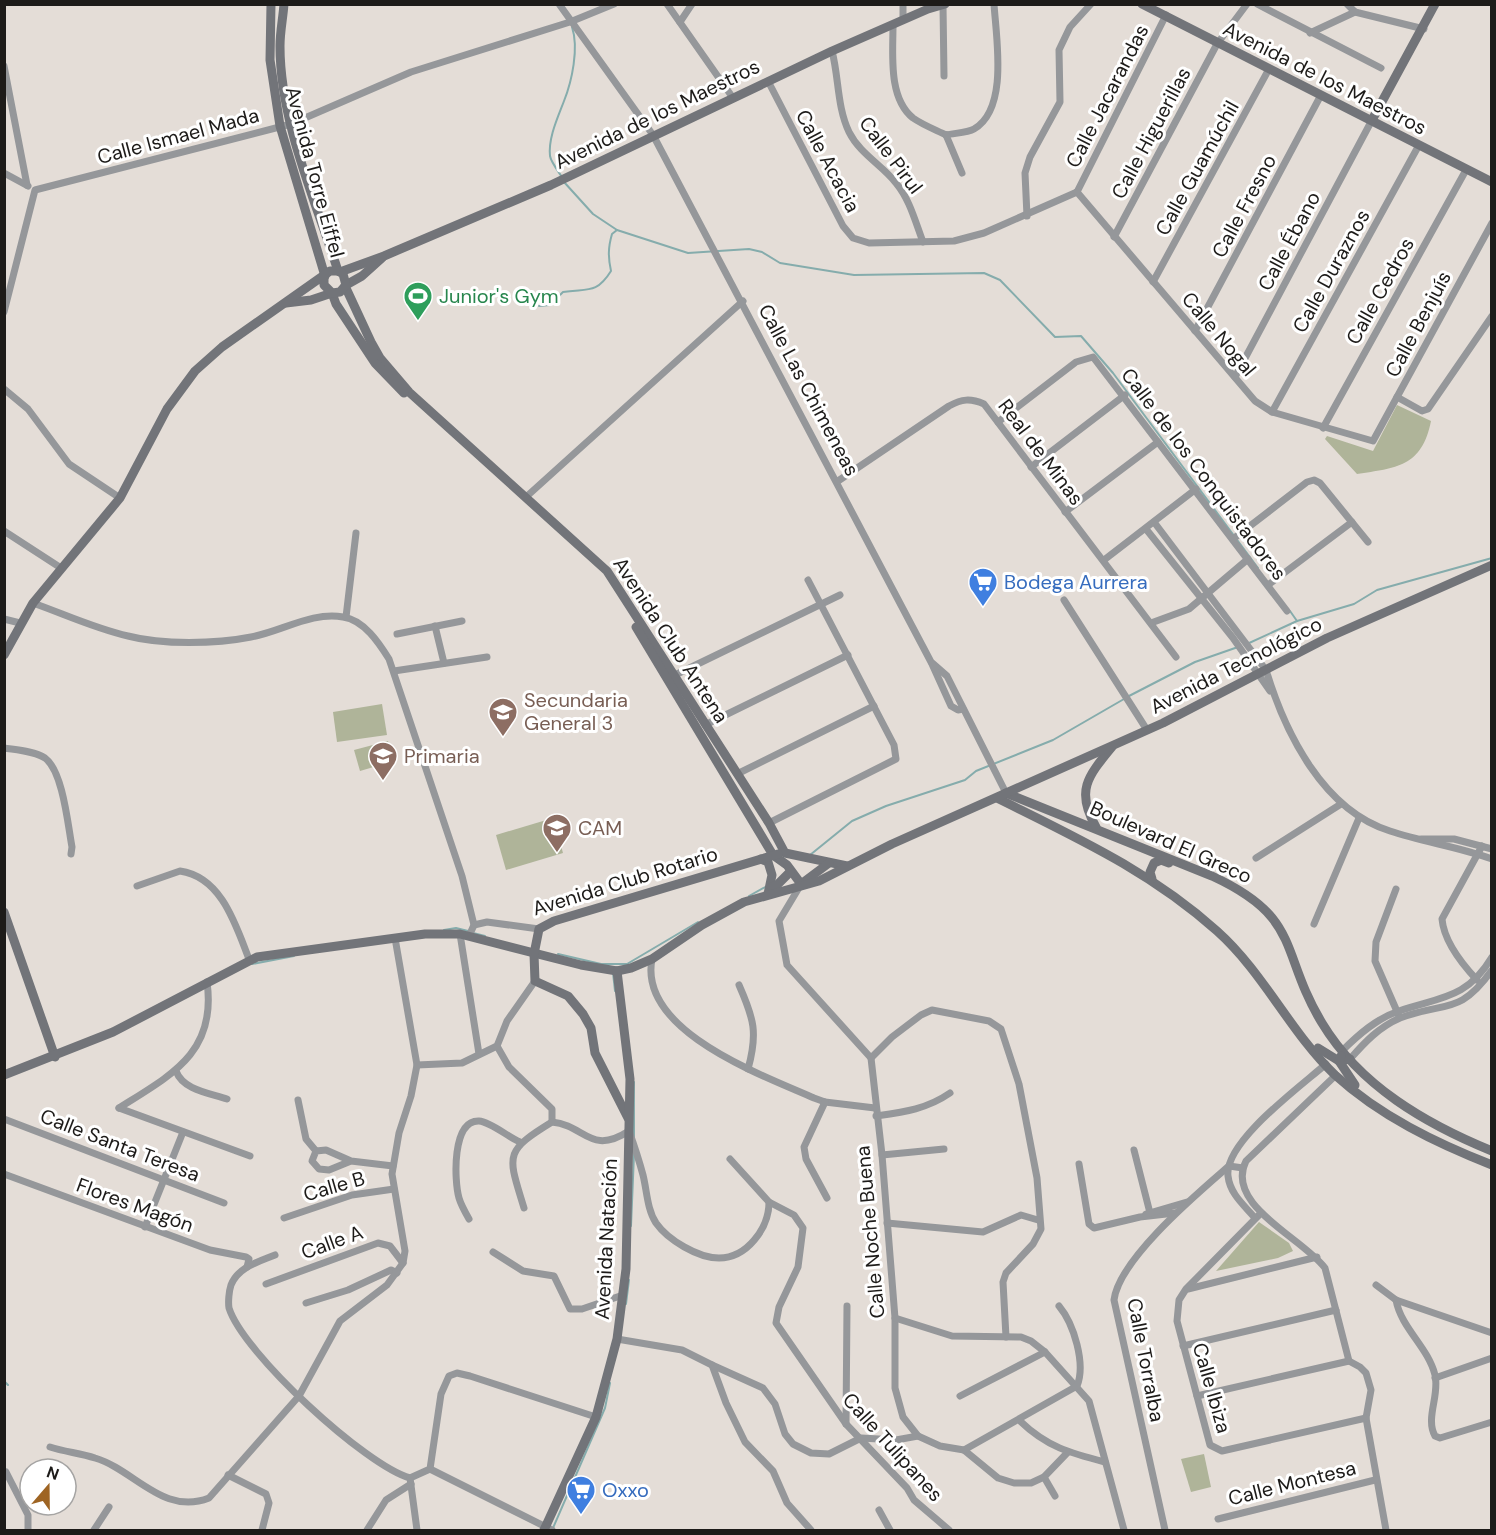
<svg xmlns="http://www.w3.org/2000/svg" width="1496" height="1535" font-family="'DM Sans',sans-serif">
	<rect width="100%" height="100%" fill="#e4ddd7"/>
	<g fill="#afb499">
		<path d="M1397 405 1431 421C1422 467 1396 468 1357 474L1325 439 1327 436 1373 451Z"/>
		<path d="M382 704 387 735 337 742 333 712Z"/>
		<path d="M388 741 394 761 360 771 354 750Z"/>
		<path d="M553 818 563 853 506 870 496 835Z"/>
		<path d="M1259 1222 1289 1243 1293 1251 1278 1258 1216 1271Z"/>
		<path d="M1204 1454 1211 1487 1191 1492 1181 1459Z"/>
	</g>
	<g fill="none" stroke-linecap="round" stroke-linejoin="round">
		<g stroke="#85acac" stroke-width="2">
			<path d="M562 177C558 171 551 162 550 156 548 138 558 117 564 101 572 81 579 48 572 27"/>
			<path d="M564 182 593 214 617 230"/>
			<path d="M539 306 550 305 563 292C587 288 596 295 611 271 608 257 608 248 612 234L617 230 688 253 749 249 762 252 780 263 854 275 984 273 1000 280 1055 337 1081 336 1113 373 1258 568"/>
			<path d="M1290 611 1297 621"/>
			<path d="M1247 644 1297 621 1354 604 1377 590 1492 558"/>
			<path d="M1129 696 1195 662 1238 647"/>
			<path d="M810 855 852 821 886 806 965 780 976 771 1053 740 1124 699"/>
			<path d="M749 896 767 886"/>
			<path d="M444 930 456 928 468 931"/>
			<path d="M473 933 485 936"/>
			<path d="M558 954 601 964H627L698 922"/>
			<path d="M252 964 294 956"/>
			<path d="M613 973 615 991"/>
			<path d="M634 1082V1139"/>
			<path d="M631 1226 634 1154"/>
			<path d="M626 1304 629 1280"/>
			<path d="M4 1381 8 1385"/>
			<path d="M553 1528 605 1408 610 1383"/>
		</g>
		<g stroke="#95979a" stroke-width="7">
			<path d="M559 4 653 135 931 662 947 676 1006 793"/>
			<path d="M667 4 733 98"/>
			<path d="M903 4V20"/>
			<path d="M1257 4 1381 68"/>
			<path d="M1347 4 1355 12 1424 29"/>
			<path d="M943 5 944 76"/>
			<path d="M680 22 692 4"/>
			<path d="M893 26C893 54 888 98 913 118 923 125 936 130 946 135"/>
			<path d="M1310 33 1355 12"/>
			<path d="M832 51C839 78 837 107 849 132 860 154 882 165 896 183 910 200 915 221 923 242"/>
			<path d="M4 66 27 185"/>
			<path d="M768 81 843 226 853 238 869 243 954 241 984 233 1077 192"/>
			<path d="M946 135C954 133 967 133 974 129 1009 109 996 37 994 4"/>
			<path d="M946 135 962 173"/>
			<path d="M4 173 28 186"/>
			<path d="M1077 192 1255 401 1272 412 1373 441 1492 223"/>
			<path d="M1077 192 1166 15"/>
			<path d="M1027 216 1025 173 1030 157 1060 102 1059 50 1070 27 1091 4"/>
			<path d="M1114 237 1217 44 1247 4"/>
			<path d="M1153 282 1269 69"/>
			<path d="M4 312 35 190 291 124 411 72 570 22 614 4"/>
			<path d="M1195 331 1321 95"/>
			<path d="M1235 377 1372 120"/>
			<path d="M4 389 28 409 69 464 120 498"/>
			<path d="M1397 397 1422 411 1428 409 1492 316"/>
			<path d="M1272 412 1419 145"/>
			<path d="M998 422 1076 362 1093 357 1287 611"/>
			<path d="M1323 428 1466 170"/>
			<path d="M1031 467 1125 395"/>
			<path d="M838 481 949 406C962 399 970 398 984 404L1176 657"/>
			<path d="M526 497 743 301"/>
			<path d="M1065 512 1158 442"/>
			<path d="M1154 522 1266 670C1285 733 1323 810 1390 831 1423 842 1459 847 1492 859"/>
			<path d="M1146 529 1233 638 1270 691"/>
			<path d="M4 531 61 568"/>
			<path d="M1233 539 1307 482 1314 480 1320 483 1368 542"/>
			<path d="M1104 560 1196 489"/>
			<path d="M1268 585 1352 522"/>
			<path d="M1064 600 1147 730"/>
			<path d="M33 603C64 614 96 629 128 636 162 645 216 644 251 637 280 632 313 611 343 617 364 620 379 643 389 659L462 876 474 925 469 936"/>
			<path d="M346 617 356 533"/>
			<path d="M4 619 20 623"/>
			<path d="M1151 623 1189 609 1248 559"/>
			<path d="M435 626 444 663"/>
			<path d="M397 634 462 621"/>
			<path d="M932 664 951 706 958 710 963 709"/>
			<path d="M394 671 487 657"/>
			<path d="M675 675 840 595"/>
			<path d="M705 725 848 655"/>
			<path d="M4 748C17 750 34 751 45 758 63 771 68 826 72 847L71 854"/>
			<path d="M737 774 874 706"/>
			<path d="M769 823 896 759 894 745 808 580"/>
			<path d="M1421 839H1454L1492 849"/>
			<path d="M1256 858 1341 804"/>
			<path d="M137 886 180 871C222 877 236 926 249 959"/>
			<path d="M800 886 779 921 787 965 871 1058 882 1155 895 1318V1388L903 1417 918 1436 940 1446 964 1450 998 1478 1014 1483H1031L1044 1477 1068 1452"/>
			<path d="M1396 889 1376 942 1375 961 1399 1016"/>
			<path d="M1314 924 1359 818"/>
			<path d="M474 925 487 922 539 929"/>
			<path d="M460 934 479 1054"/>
			<path d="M652 959C638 1031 762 1075 814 1098L825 1102 875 1108"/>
			<path d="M1477 980C1462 964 1444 942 1442 919L1482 846"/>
			<path d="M739 985C754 1019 758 1033 748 1069"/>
			<path d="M497 1046 509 1067 552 1109V1122"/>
			<path d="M1342 1051C1358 1035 1377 1018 1399 1011 1440 997 1467 999 1492 957"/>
			<path d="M871 1058 892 1037 921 1015 932 1010 989 1021 1001 1029 1019 1084 1037 1178 1041 1229 1033 1244 1006 1273 1003 1282 1006 1337"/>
			<path d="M1350 1059C1365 1042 1379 1027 1400 1018 1446 1001 1459 1016 1492 970"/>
			<path d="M417 1065 462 1063 497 1046 507 1021 535 981"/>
			<path d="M176 1071C183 1090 209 1093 227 1099"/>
			<path d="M1336 1075 1246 1161C1224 1205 1303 1238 1325 1268L1349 1361 1360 1367 1366 1373 1371 1390 1366 1418 1386 1530"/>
			<path d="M298 1100 306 1139 316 1151"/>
			<path d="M825 1102 804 1147 806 1159 827 1198"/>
			<path d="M119 1108C171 1075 217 1053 207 982"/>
			<path d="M119 1108 250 1156"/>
			<path d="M876 1116C904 1112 927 1109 950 1093"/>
			<path d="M4 1119 224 1203"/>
			<path d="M1134 1150 1150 1213"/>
			<path d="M882 1155 944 1149"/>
			<path d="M351 1161 329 1170 319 1169 312 1161 316 1151 326 1150 351 1161 393 1166"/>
			<path d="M1079 1164 1089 1224 1094 1228 1140 1217 1175 1213"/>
			<path d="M4 1174 210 1250 246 1257 249 1259 247 1267"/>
			<path d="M769 1202 794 1215 803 1228 798 1267 779 1307 776 1323 846 1424 907 1488 914 1500 949 1530"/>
			<path d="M524 1208C508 1155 503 1152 552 1122 585 1125 590 1156 629 1131 634 1145 639 1160 643 1175 647 1191 647 1209 656 1223 668 1240 698 1258 719 1258 747 1258 769 1228 769 1202L730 1159"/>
			<path d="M1261 1213 1186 1289 1179 1300 1177 1321 1210 1445 1222 1451 1366 1418"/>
			<path d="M1146 1214 1187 1202"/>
			<path d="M284 1218 352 1195 394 1189"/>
			<path d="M1255 1218C1244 1205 1230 1194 1228 1176 1224 1142 1301 1086 1326 1064"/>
			<path d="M469 1219C465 1212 461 1205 459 1198 454 1180 452 1120 479 1121 491 1122 508 1137 520 1142"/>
			<path d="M887 1223 983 1232 1021 1215 1038 1220"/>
			<path d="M145 1227 183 1132"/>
			<path d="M493 1252 523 1271 554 1276 570 1309H582L623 1295"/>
			<path d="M275 1255C258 1262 238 1267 231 1285 229 1291 228 1302 229 1308 243 1353 366 1466 410 1478L417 1530"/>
			<path d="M266 1284 378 1243 390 1246 403 1263"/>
			<path d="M1376 1285 1396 1300 1492 1333"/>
			<path d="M1188 1289 1317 1257"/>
			<path d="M1396 1300C1401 1328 1428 1347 1435 1375 1440 1395 1425 1418 1435 1436L1440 1438 1492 1422"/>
			<path d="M306 1303 348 1290 391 1270 397 1273"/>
			<path d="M895 1318 952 1336 1021 1337 1031 1341 1045 1352 1089 1401 1124 1530"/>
			<path d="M617 1339 682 1350 712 1365 726 1403 745 1442 773 1471 787 1503 811 1530"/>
			<path d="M1183 1346 1336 1310"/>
			<path d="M712 1365 763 1388 775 1404 785 1434 793 1444 811 1453 829 1454 861 1438 896 1440 918 1436"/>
			<path d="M1435 1378 1492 1358"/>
			<path d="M960 1396 1045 1352"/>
			<path d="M1197 1396 1349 1361"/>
			<path d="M1020 1421C1047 1447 1070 1453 1105 1462"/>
			<path d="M846 1424 847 1306"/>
			<path d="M50 1447C65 1452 80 1453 95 1458 135 1470 163 1516 209 1498L299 1396 340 1321 387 1285 403 1263 405 1251 392 1174 399 1133 411 1096 417 1065 395 938"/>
			<path d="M964 1450 1077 1386C1086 1364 1074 1324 1059 1306"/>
			<path d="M430 1469 552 1530"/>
			<path d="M6 1472 28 1515V1530"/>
			<path d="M228 1475 266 1494 269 1503 262 1530"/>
			<path d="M1044 1477 1055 1496"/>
			<path d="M410 1478 430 1469 441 1394 449 1376 457 1373 470 1376 596 1417"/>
			<path d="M879 1510 890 1530"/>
			<path d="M1218 1519 1375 1480"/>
			<path d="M94 1530 109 1507"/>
			<path d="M367 1530 386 1500 411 1484"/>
			<path d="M1165 1530 1114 1300C1119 1259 1198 1193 1229 1166L1243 1168"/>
		</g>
		<g stroke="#727479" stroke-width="9">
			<path d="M271 4 270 60 280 126 325 276"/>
			<path d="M284 4C283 18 280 32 280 46 280 122 315 199 338 271"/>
			<path d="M1142 4 1492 182"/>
			<path d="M1372 120 1435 4"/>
			<path d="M340 272 384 256 551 185 832 51 928 9 945 4"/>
			<path d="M346 285 362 276 382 258"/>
			<path d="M345 286 371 342 380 358 409 392 607 571 769 823 785 853 847 866"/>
			<path d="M332 293 336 304 375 363 404 393"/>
			<path d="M286 303 311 300 332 293"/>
			<path d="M636 627 773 855 787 865 801 884"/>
			<path d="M4 655 33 603 120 498 167 409 195 371 222 347 330 271H338L343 274 346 285 340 292 332 293 324 285V278"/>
			<path d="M1006 793 1212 876C1303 918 1279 952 1322 1023 1360 1086 1426 1124 1492 1151"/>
			<path d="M997 798C1077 838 1150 871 1217 931 1264 973 1290 1032 1335 1075 1380 1116 1436 1143 1492 1165"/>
			<path d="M1096 827C1075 791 1088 776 1112 747"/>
			<path d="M761 859 768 862 772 875 768 894"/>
			<path d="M1152 879 1150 872 1154 863 1161 860 1169 863"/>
			<path d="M801 884 829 863"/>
			<path d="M772 887 778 884 790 872"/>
			<path d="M4 912 55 1057"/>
			<path d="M1318 1048 1339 1061 1350 1059"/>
			<path d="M1341 1056 1339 1061 1355 1085"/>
			<path d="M4 1075 113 1032 257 957 425 934H460L581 965 617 971 631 968 652 959 702 925 744 902 819 881 892 844 1163 723 1327 638 1492 565"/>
			<path d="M628 1118 595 1053 591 1028 583 1014 568 996 535 981 534 954 539 929 554 921 778 854"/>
			<path d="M544 1530 596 1417 617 1339 626 1269 630 1079 617 971"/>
		</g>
	</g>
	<defs>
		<g id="stadium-pin" transform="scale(1.5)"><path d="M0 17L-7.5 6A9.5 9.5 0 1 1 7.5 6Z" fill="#2e9e5b" stroke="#fff"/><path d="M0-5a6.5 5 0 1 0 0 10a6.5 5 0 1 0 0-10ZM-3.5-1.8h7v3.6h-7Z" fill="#fff"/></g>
		<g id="supermarket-pin" transform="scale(1.5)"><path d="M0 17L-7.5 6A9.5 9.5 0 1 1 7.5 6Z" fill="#3f7fe0" stroke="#fff"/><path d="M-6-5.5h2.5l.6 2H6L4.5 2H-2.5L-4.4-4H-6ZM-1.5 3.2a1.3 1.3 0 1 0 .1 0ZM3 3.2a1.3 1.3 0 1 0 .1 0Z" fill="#fff"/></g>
		<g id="school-pin" transform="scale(1.5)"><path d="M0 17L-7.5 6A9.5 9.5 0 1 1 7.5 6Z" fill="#8d6e63" stroke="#fff"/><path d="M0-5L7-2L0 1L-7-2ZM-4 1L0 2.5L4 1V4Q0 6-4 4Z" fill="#fff"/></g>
	</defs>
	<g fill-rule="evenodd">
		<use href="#stadium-pin" x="418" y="296"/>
		<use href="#supermarket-pin" x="983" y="582"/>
		<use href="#school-pin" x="503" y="712"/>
		<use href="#school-pin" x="383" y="756"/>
		<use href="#school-pin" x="557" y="828"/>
		<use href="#supermarket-pin" x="581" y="1490"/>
	</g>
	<g text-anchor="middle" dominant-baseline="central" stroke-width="6" stroke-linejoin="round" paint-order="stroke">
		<g font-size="20" fill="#1d1b19" stroke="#fff">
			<text transform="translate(1325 78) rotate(27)">Avenida de los Maestros</text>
			<text transform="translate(1107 96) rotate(-63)">Calle Jacarandas</text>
			<text transform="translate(657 114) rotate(-26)">Avenida de los Maestros</text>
			<text transform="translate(1151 133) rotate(-62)">Calle Higuerillas</text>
			<text transform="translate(178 136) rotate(-15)">Calle Ismael Mada</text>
			<text transform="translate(891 155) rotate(53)">Calle Pirul</text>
			<text transform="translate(828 161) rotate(62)">Calle Acacia</text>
			<text transform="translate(1197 168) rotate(-61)">Calle Guamúchil</text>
			<text transform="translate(315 172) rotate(75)">Avenida Torre Eiffel</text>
			<text transform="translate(1244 206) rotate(-62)">Calle Fresno</text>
			<text transform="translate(1289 241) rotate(-62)">Calle Ébano</text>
			<text transform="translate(1331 271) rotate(-61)">Calle Duraznos</text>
			<text transform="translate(1380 291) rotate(-61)">Calle Cedros</text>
			<text transform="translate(1418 324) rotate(-62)">Calle Benjuís</text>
			<text transform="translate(1219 334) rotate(50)">Calle Nogal</text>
			<text transform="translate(809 390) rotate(62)">Calle Las Chimeneas</text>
			<text transform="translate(1041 452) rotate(53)">Real de Minas</text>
			<text transform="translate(1204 474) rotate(53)">Calle de los Conquistadores</text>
			<text transform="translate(671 640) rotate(57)">Avenida Club Antena</text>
			<text transform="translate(1236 665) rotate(-27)">Avenida Tecnológico</text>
			<text transform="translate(1171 842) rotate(24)">Boulevard El Greco</text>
			<text transform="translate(625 881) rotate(-17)">Avenida Club Rotario</text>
			<text transform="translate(120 1145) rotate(21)">Calle Santa Teresa</text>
			<text transform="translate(334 1186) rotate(-16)">Calle B</text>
			<text transform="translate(135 1205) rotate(20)">Flores Magón</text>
			<text transform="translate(870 1232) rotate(-95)">Calle Noche Buena</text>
			<text transform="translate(606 1239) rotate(-87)">Avenida Natación</text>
			<text transform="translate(332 1242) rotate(-20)">Calle A</text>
			<text transform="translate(1146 1360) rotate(79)">Calle Torralba</text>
			<text transform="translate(1212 1388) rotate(74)">Calle Ibiza</text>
			<text transform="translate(893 1447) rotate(48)">Calle Tulipanes</text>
			<text transform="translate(1292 1483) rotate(-14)">Calle Montesa</text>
		</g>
		<g font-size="20" fill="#27864d" stroke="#fff" text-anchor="start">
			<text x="439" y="296">Junior's Gym</text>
		</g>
		<g font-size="20" fill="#366cbe" stroke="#fff" text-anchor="start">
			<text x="1004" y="582">Bodega Aurrera</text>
			<text x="602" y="1490">Oxxo</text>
		</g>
		<g font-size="20" fill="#785e54" stroke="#fff" text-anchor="start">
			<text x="524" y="700">Secundaria<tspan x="524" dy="23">General 3</tspan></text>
			<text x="404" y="756">Primaria</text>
			<text x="578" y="828">CAM</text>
		</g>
	</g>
	<rect width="1496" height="1535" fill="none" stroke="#1d1b19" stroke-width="12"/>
	<g transform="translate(48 1487) rotate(20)"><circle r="28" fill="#ffffff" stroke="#a5a4a3" stroke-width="1.5"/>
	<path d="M0-4.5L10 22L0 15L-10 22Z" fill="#9e6423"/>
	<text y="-9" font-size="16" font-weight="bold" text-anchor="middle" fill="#1d1b19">N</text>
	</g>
</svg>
